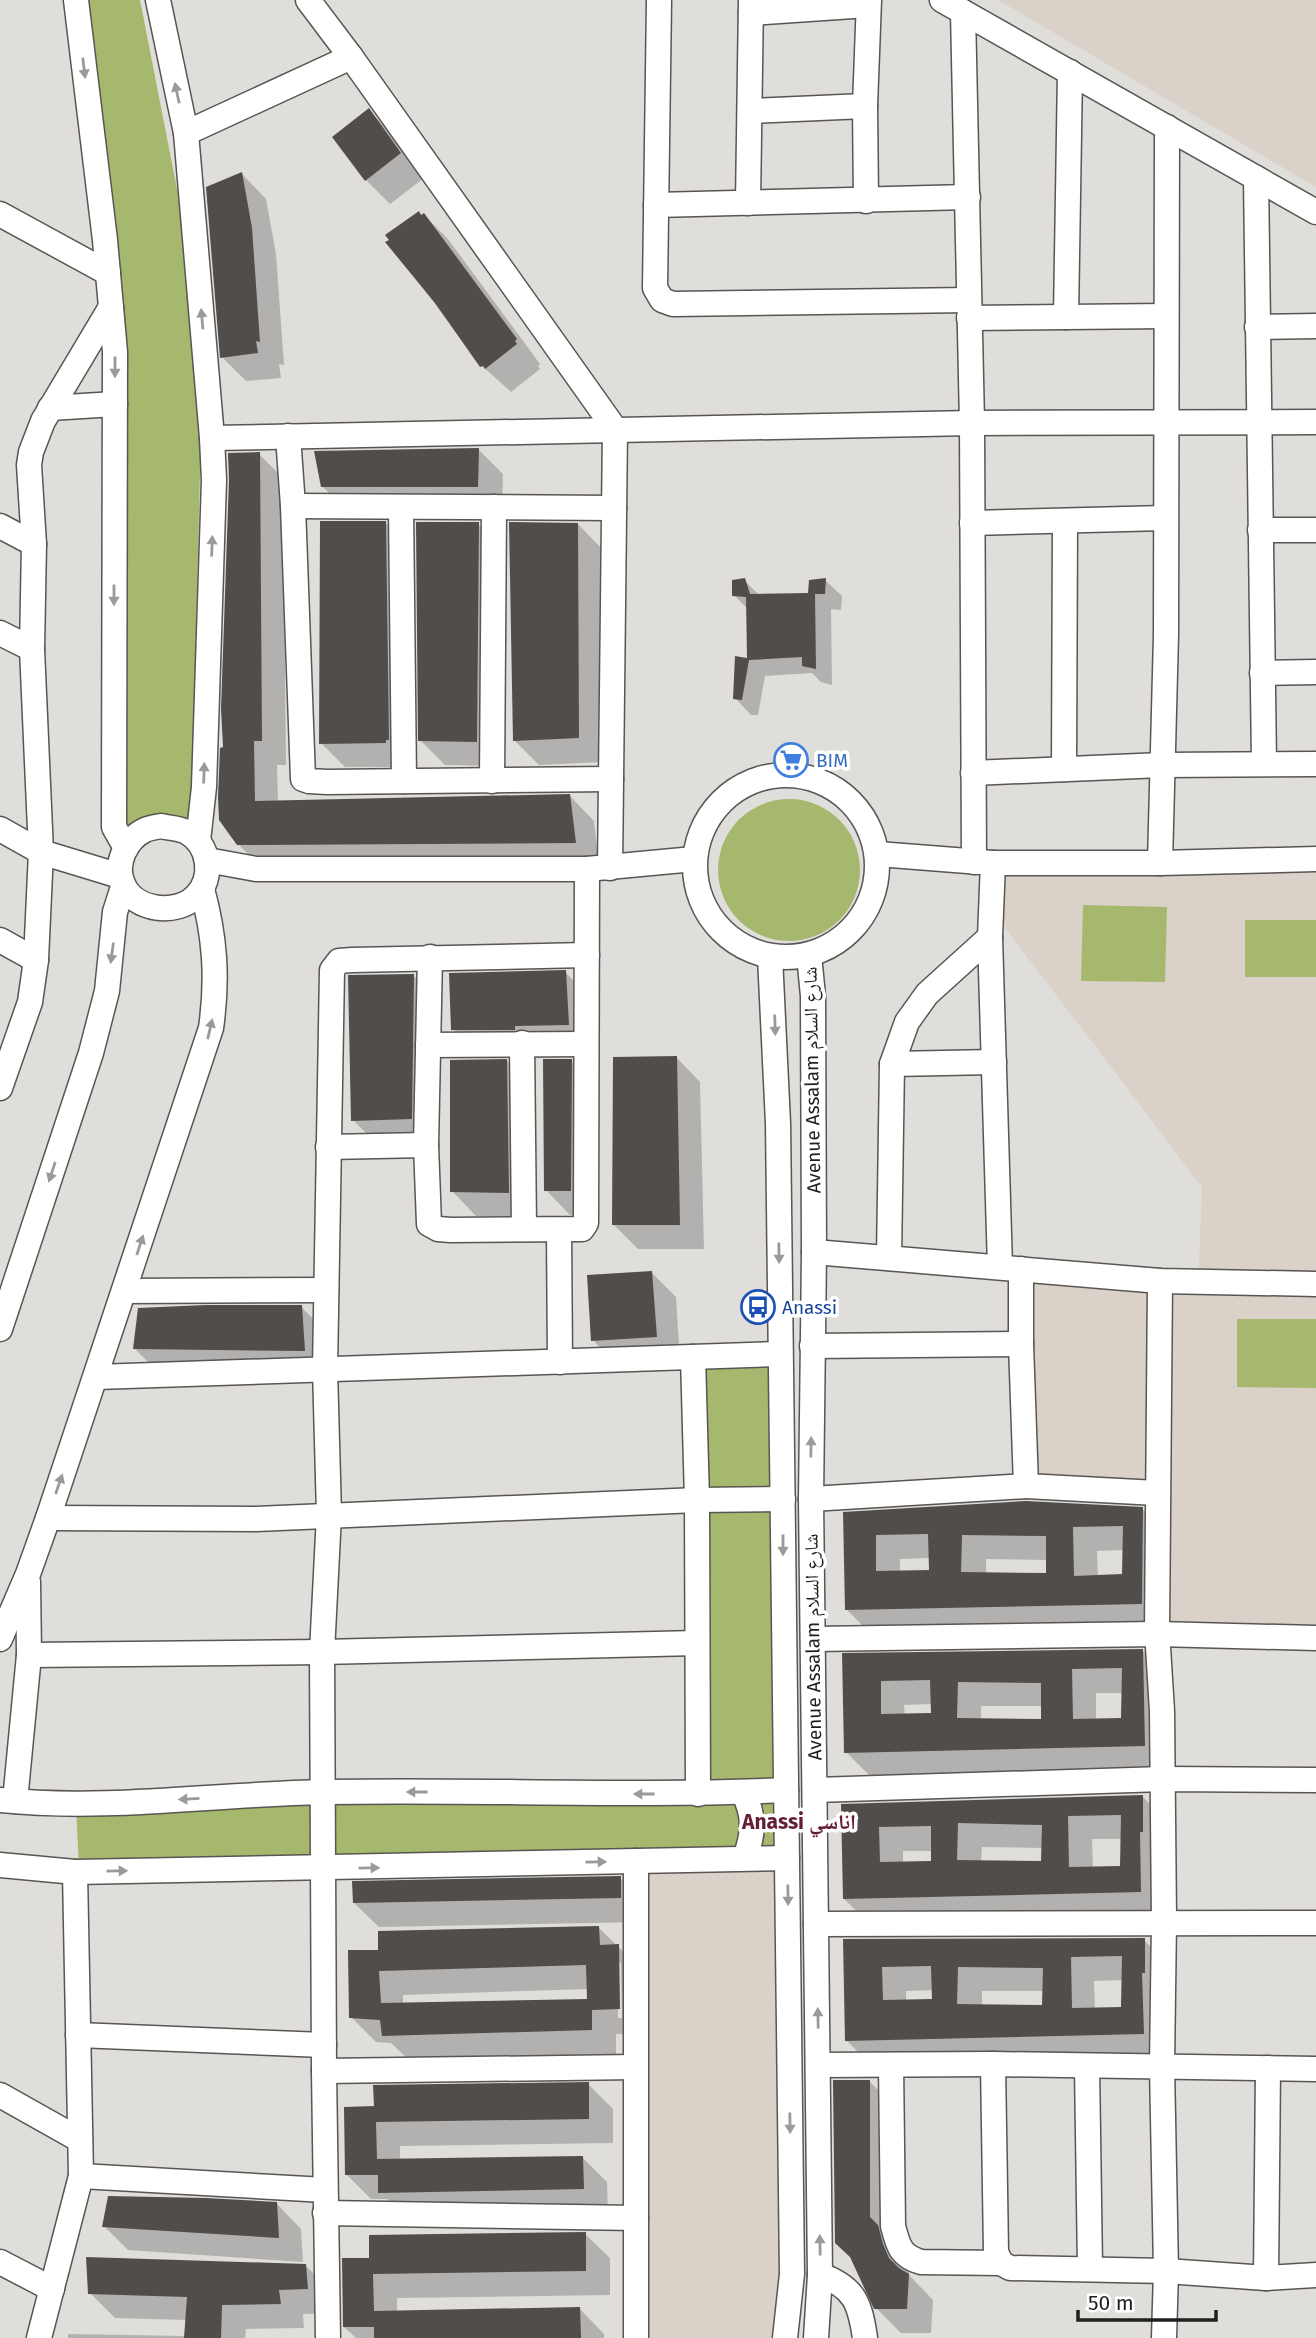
<svg xmlns="http://www.w3.org/2000/svg" width="1316" height="2338" font-family="'Fira Sans','Noto Naskh Arabic',sans-serif">
	<rect width="100%" height="100%" fill="#e0dedb"/>
	<g fill="#dad2c9">
		<path d="M998 0H1316V187Z"/>
		<path d="M1316 856V1632L1160 1630 1158 1491 1019 1494 1015 1268 1198 1285 1202 1187 987 904V875Z"/>
		<path d="M787 1858 785 2338H636V1861Z"/>
	</g>
	<g fill="#a6b86d">
		<path d="M81 0H140L187 240 201 434 191 825 126 829 123 591Z"/>
		<circle cx="789" cy="870" r="71"/>
		<path d="M1083 905 1167 907 1165 982 1081 981Z"/>
		<rect x="1245" y="920" width="71" height="57"/>
		<path d="M1237 1319H1316V1388L1237 1387Z"/>
		<path d="M780 1354 787 1858 79 1868 76 1806 698 1793 693 1357Z"/>
	</g>
	<g fill="#0003" fill-rule="evenodd">
		<path d="M369 111 394 135 424 178 390 204 366 180Z"/>
		<path d="M242 174 266 199 276 254 284 365 279 364 281 378 246 381 222 357Z"/>
		<path d="M424 215 448 239 540 364 538 366 540 369 511 392 482 366 388 242Z"/>
		<path d="M478 449 503 474 502 511H347L322 486Z"/>
		<path d="M259 454 283 478 286 765H277L278 803 570 796 594 821 599 867 263 869 238 844 225 749Z"/>
		<path d="M386 523 410 548V767H345L321 743Z"/>
		<path d="M478 524 503 548 501 766 445 765 420 740Z"/>
		<path d="M578 524 602 549V762L539 765 514 740Z"/>
		<path d="M744 580 760 596 809 594 825 580 842 596 841 610 831 609 832 685 821 682 812 673 765 676 758 715H751L735 698 736 658 749 660 748 609 734 595Z"/>
		<path d="M565 972 590 997 592 1049 478 1054 453 1029Z"/>
		<path d="M413 975 438 1000 436 1143 378 1145 353 1120Z"/>
		<path d="M676 1057 700 1082 704 1249H638L613 1224Z"/>
		<path d="M507 1061 531 1086 533 1217 476 1216 452 1191Z"/>
		<path d="M571 1061 595 1085V1215H570L546 1190Z"/>
		<path d="M652 1273 676 1297 680 1361 617 1365 593 1340Z"/>
		<path d="M301 1307 326 1331 329 1375 159 1373 135 1349Z"/>
		<path d="M1142 1509 1167 1533 1166 1628 871 1634 847 1610 845 1514ZM1124 1550V1576L1098 1577 1097 1551ZM930 1558V1572L900 1573V1559ZM986 1559 1048 1560 1047 1575 986 1574Z"/>
		<path d="M1143 1651 1167 1675 1169 1770 871 1777 846 1752 844 1655ZM1096 1693H1123V1719L1096 1720ZM932 1704 933 1715 905 1716 904 1705ZM981 1706H1043V1721L981 1720Z"/>
		<path d="M1142 1796 1167 1821 1165 1916 869 1923 844 1899 843 1806ZM1092 1839H1123L1121 1868 1093 1869ZM982 1847 1043 1848V1863L981 1862ZM903 1851H933V1863L903 1864Z"/>
		<path d="M620 1878 645 1902V1922L379 1927 354 1903Z"/>
		<path d="M599 1928 643 1971 644 2033 616 2034V2054L408 2059 391 2043 376 2042 351 2017 380 1952ZM617 1960 621 1964 622 2018H618ZM588 1989V2001L403 2004V1995Z"/>
		<path d="M1144 1940 1169 1965 1167 2058 871 2065 846 2040 845 1941ZM1124 1980 1123 2009 1095 2010 1094 1981ZM934 1990V2001H906V1991ZM982 1991H1044V2007L982 2006Z"/>
		<path d="M869 2081 894 2106 902 2252 910 2276 933 2300 931 2333H901L876 2308 853 2260Z"/>
		<path d="M588 2084 613 2109V2143L400 2146V2161L583 2158 607 2182 608 2213 404 2216 387 2199H371L347 2175 375 2108Z"/>
		<path d="M277 2204 301 2229 303 2262 128 2250 104 2226Z"/>
		<path d="M585 2234 610 2258V2295L397 2298V2312L580 2309 604 2334V2338H356L344 2327 371 2259Z"/>
		<path d="M306 2266 330 2290 331 2313 303 2314 304 2328 246 2329 245 2338H68V2334L186 2336 187 2320 115 2318 90 2293Z"/>
	</g>
	<g fill="#504d4b" fill-rule="evenodd">
		<path d="M369 108 401 153 365 181 332 137Z"/>
		<path d="M242 172 252 228 260 342 256 341 258 353 220 358 206 187Z"/>
		<path d="M419 211 421 215 424 213 517 339 515 341 517 344 485 369 483 366 480 367 435 303 385 242 389 240 385 235Z"/>
		<path d="M479 448 478 487H321L314 451Z"/>
		<path d="M260 452 262 741H254L255 801 570 794 576 843 237 845 219 820 218 797 220 748 223 747 221 709 229 480 228 453Z"/>
		<path d="M320 521H386L389 740H386V743L319 744Z"/>
		<path d="M416 522H479L477 742 418 741Z"/>
		<path d="M509 522 578 523 579 738 513 741Z"/>
		<path d="M745 578 750 594 808 593 809 580 826 578 825 594H815L816 669 802 666V657L749 660 742 700 733 699 735 656 747 658 746 597 732 596V580Z"/>
		<path d="M566 970 569 1025 515 1026V1030H451L449 973Z"/>
		<path d="M414 974 412 1119 351 1121 348 975Z"/>
		<path d="M677 1056 680 1225H612L613 1057Z"/>
		<path d="M507 1059 509 1193 450 1192V1060Z"/>
		<path d="M543 1059H572L571 1191H544Z"/>
		<path d="M652 1271 657 1337 591 1341 587 1275Z"/>
		<path d="M206 1305H302L305 1351 133 1349 138 1308Z"/>
		<path d="M1026 1501 1143 1507 1142 1604 845 1610 843 1512ZM1123 1526 1122 1574 1074 1576 1073 1527ZM928 1534 929 1570 876 1571V1535ZM962 1535 1046 1536V1573L961 1572Z"/>
		<path d="M1143 1649 1145 1746 844 1753 842 1653ZM1122 1668 1121 1718 1073 1719 1072 1669ZM930 1680 931 1713 881 1714V1681ZM958 1682 1041 1683V1719L957 1718Z"/>
		<path d="M1143 1795V1832H1140L1141 1892 843 1899 841 1804ZM1121 1815 1120 1866 1069 1867 1068 1816ZM958 1823 1042 1825 1041 1861 957 1860ZM931 1826V1861L880 1862 879 1827Z"/>
		<path d="M621 1876V1898L353 1903 352 1881Z"/>
		<path d="M599 1926 600 1945 619 1944 620 2009 592 2010V2030L382 2036 380 2020 349 2018 348 1950H378V1931ZM586 1965 587 1999 381 2003 379 1971Z"/>
		<path d="M1145 1938V1973H1142L1144 2034 845 2041 843 1939ZM1122 1956 1121 2007 1072 2008 1071 1957ZM931 1966 932 1999 883 2000 882 1967ZM958 1967 1043 1968 1042 2005 957 2004Z"/>
		<path d="M833 2080H870V2217L878 2225 883 2244 889 2258 899 2268 909 2274 907 2309H874L850 2257 835 2243Z"/>
		<path d="M589 2082V2119L376 2122 377 2159 583 2156 584 2189 378 2193V2175H345L344 2107 374 2106 373 2085Z"/>
		<path d="M108 2196 206 2198 277 2202 279 2238 102 2227Z"/>
		<path d="M586 2232V2271L373 2274 374 2311 580 2307 581 2338H374V2327H343L342 2258H369V2235Z"/>
		<path d="M86 2257 306 2264 308 2289 279 2290 281 2304 222 2305 221 2338H184L187 2297 88 2294Z"/>
	</g>
	<g fill="none" stroke-linecap="round" stroke-linejoin="round">
		<g stroke="#585553" stroke-width="27">
			<g id="minor">
				<path d="M76 0 105 240 115 352 114 827 126 848"/>
				<path d="M158 0 186 133 212 438 214 480 204 787 198 841"/>
				<path d="M308 0 351 57 615 429 610 868"/>
				<path d="M659 0 655 288 662 300 673 304 969 300"/>
				<path d="M942 0 1316 212"/>
				<path d="M963 12 972 423 974 862"/>
				<path d="M751 13 868 5"/>
				<path d="M750 111 865 106"/>
				<path d="M186 133 351 57"/>
				<path d="M1256 178 1264 763"/>
				<path d="M866 201 865 106 869 0"/>
				<path d="M748 203 751 0"/>
				<path d="M656 205 968 197"/>
				<path d="M0 214 108 273"/>
				<path d="M1066 317 1070 72"/>
				<path d="M969 318 1166 316"/>
				<path d="M1257 327 1316 326"/>
				<path d="M50 408 115 404"/>
				<path d="M288 436 293 506 303 779 309 781 327 782 611 779"/>
				<path d="M212 438 972 423 1316 422"/>
				<path d="M293 506 614 508"/>
				<path d="M401 507 404 781"/>
				<path d="M972 523 1165 518"/>
				<path d="M0 526 34 544"/>
				<path d="M1260 530H1316"/>
				<path d="M0 633 32 649"/>
				<path d="M1262 673 1316 672"/>
				<path d="M1064 769 1065 521"/>
				<path d="M973 773 1162 765 1316 764"/>
				<circle cx="786" cy="866" r="91"/>
				<path d="M492 781 494 507"/>
				<path d="M161 826C169 828 179 828 187 832 210 845 214 878 196 896 177 916 134 911 123 884 114 864 126 839 145 830 149 828 156 827 161 826Z"/>
				<path d="M0 829 41 852 120 876"/>
				<path d="M878 854 993 863H1160L1316 859"/>
				<path d="M207 860 256 869H587L694 859"/>
				<path d="M993 863 990 937 1000 1267"/>
				<path d="M1160 863 1166 635 1167 127"/>
				<path d="M0 940 36 960"/>
				<path d="M809 955 813 996 814 1252 811 1499 820 2275 816 2338"/>
				<path d="M430 957 426 1145 429 1224 438 1229 451 1230 582 1229 586 1223 587 869"/>
				<path d="M770 957 778 1123 792 2274 785 2338"/>
				<path d="M522 1043 524 1228"/>
				<path d="M428 1045 586 1044"/>
				<path d="M892 1064 994 1062"/>
				<path d="M0 1088 30 1002 36 960 41 852 32 649 34 544 29 465 31 452 43 421 111 307"/>
				<path d="M328 1147 426 1145"/>
				<path d="M559 1230 560 1362"/>
				<path d="M814 1252 1160 1281 1316 1284"/>
				<path d="M889 1258 892 1064 907 1022 927 994 990 937"/>
				<path d="M1021 1269V1344L1026 1486 1157 1493"/>
				<path d="M1160 1281 1157 1631 1162 1711 1164 1921 1162 2066 1166 2271 1164 2338"/>
				<path d="M125 1291 326 1290"/>
				<path d="M0 1329 91 1053 107 991 115 912 123 887"/>
				<path d="M812 1346 1021 1344"/>
				<path d="M693 1357 697 1500 698 1794"/>
				<path d="M96 1377 780 1354"/>
				<path d="M811 1499 1026 1486"/>
				<path d="M48 1518 256 1519 697 1500 783 1499"/>
				<path d="M0 1639 28 1574 48 1518 211 1028C218 979 215 936 202 889"/>
				<path d="M814 1639 1157 1634 1316 1638"/>
				<path d="M29 1655 322 1652 697 1643"/>
				<path d="M815 1790 1163 1779 1316 1780"/>
				<path d="M743 1792C755 1816 754 1833 745 1858"/>
				<path d="M0 1800C108 1811 216 1794 324 1792 478 1789 632 1797 786 1790"/>
				<path d="M15 1801 29 1655 28 1582"/>
				<path d="M0 1865 75 1872 787 1858"/>
				<path d="M816 1924 1316 1923"/>
				<path d="M78 2035 324 2045"/>
				<path d="M993 2064 996 2252 1001 2263 1010 2268 1166 2271 1266 2278 1316 2275"/>
				<path d="M819 2065 993 2064 1316 2069"/>
				<path d="M891 2065 893 2226C898 2245 900 2256 921 2262L1001 2263"/>
				<path d="M1087 2067 1090 2268"/>
				<path d="M324 2071 635 2067"/>
				<path d="M0 2095 80 2140"/>
				<path d="M81 2176 325 2190"/>
				<path d="M325 2213 636 2218"/>
				<path d="M0 2262 52 2289"/>
				<path d="M820 2275C855 2287 860 2304 865 2338"/>
				<path d="M1266 2278 1268 2068"/>
				<path d="M39 2338 81 2176 75 1872"/>
				<path d="M328 2338 324 2071 322 1652 329 1515 325 1369 332 970 339 961 352 960 587 955"/>
				<path d="M636 2338V1861"/>
			</g>
		</g>
		<use href="#minor" stroke="#fff" stroke-width="24"/>
	</g>
	<defs><path id="oneway-solid" d="M-6-.8H1V-3.2L6.5 0L1 3.2V.8H-6Z" transform="scale(1.75)"/></defs>
	<g fill="#9b9a9a">
		<use href="#oneway-solid" transform="translate(84 68) rotate(83)"/>
		<use href="#oneway-solid" transform="translate(177 93) rotate(-102)"/>
		<use href="#oneway-solid" transform="translate(202 319) rotate(-95)"/>
		<use href="#oneway-solid" transform="translate(115 367) rotate(90)"/>
		<use href="#oneway-solid" transform="translate(212 546) rotate(-88)"/>
		<use href="#oneway-solid" transform="translate(114 595) rotate(90)"/>
		<use href="#oneway-solid" transform="translate(204 773) rotate(-88)"/>
		<use href="#oneway-solid" transform="translate(112 953) rotate(98)"/>
		<use href="#oneway-solid" transform="translate(775 1025) rotate(88)"/>
		<use href="#oneway-solid" transform="translate(210 1029) rotate(-77)"/>
		<use href="#oneway-solid" transform="translate(52 1172) rotate(108)"/>
		<use href="#oneway-solid" transform="translate(140 1245) rotate(-72)"/>
		<use href="#oneway-solid" transform="translate(779 1253) rotate(89)"/>
		<use href="#oneway-solid" transform="translate(811 1447) rotate(-89)"/>
		<use href="#oneway-solid" transform="translate(59 1484) rotate(-71)"/>
		<use href="#oneway-solid" transform="translate(783 1545) rotate(90)"/>
		<use href="#oneway-solid" transform="translate(417 1792) rotate(-180)"/>
		<use href="#oneway-solid" transform="translate(644 1794) rotate(-180)"/>
		<use href="#oneway-solid" transform="translate(189 1799) rotate(177)"/>
		<use href="#oneway-solid" transform="translate(596 1862) rotate(-1)"/>
		<use href="#oneway-solid" transform="translate(369 1868) rotate(-1)"/>
		<use href="#oneway-solid" transform="translate(117 1871) rotate(-1)"/>
		<use href="#oneway-solid" transform="translate(788 1895) rotate(89)"/>
		<use href="#oneway-solid" transform="translate(818 2018) rotate(-91)"/>
		<use href="#oneway-solid" transform="translate(790 2123) rotate(89)"/>
		<use href="#oneway-solid" transform="translate(820 2245) rotate(-91)"/>
	</g>
	<defs>
		<g id="supermarket-ring" transform="scale(1.75)"><circle r="9.5" fill="#fff" stroke="#3f7fe0" stroke-width="1.5"/><path d="M-6-5.5h2.5l.6 2H6L4.5 2H-2.5L-4.4-4H-6ZM-1.5 3.2a1.3 1.3 0 1 0 .1 0ZM3 3.2a1.3 1.3 0 1 0 .1 0Z" fill="#3f7fe0"/></g>
		<g id="bus-ring" transform="scale(1.75)"><circle r="9.5" fill="#fff" stroke="#1a4fb4" stroke-width="1.5"/><path d="M-5-6H5V4H4V6H2V4H-2V6H-4V4H-5ZM-3.5-4V0h7V-4ZM-3.5 1.2v1.5H-2V1.2ZM2 1.2v1.5H3.5V1.2Z" fill="#1a4fb4"/></g>
	</defs>
	<g fill-rule="evenodd">
		<use href="#supermarket-ring" x="791" y="760"/>
		<use href="#bus-ring" x="758" y="1307"/>
	</g>
	<g text-anchor="middle" dominant-baseline="central" stroke-width="7" stroke-linejoin="round" paint-order="stroke">
		<g font-size="19" fill="#366cbe" stroke="#fff" text-anchor="start">
			<text x="816" y="760">BIM</text>
		</g>
		<g font-size="19" fill="#201f1e" stroke="#fff">
			<text transform="translate(812 1080) rotate(-91)">Avenue Assalam شارع السلام</text>
			<text transform="translate(813 1647) rotate(-91)">Avenue Assalam شارع السلام</text>
		</g>
		<g font-size="19" fill="#164399" stroke="#fff" text-anchor="start">
			<text x="782" y="1307">Anassi</text>
		</g>
		<g font-size="21" font-weight="bold" fill="#641f34" stroke="#fff">
			<text x="799" y="1822">Anassi اناسي</text>
		</g>
	</g>
	<path d="M1078 2310v10h138v-10" fill="none" stroke="#201f1e" stroke-width="3.5"/>
	<text x="1088" y="2310" font-size="21" fill="#201f1e" stroke="#ffffff" stroke-width="5" paint-order="stroke">50 m</text>
</svg>
